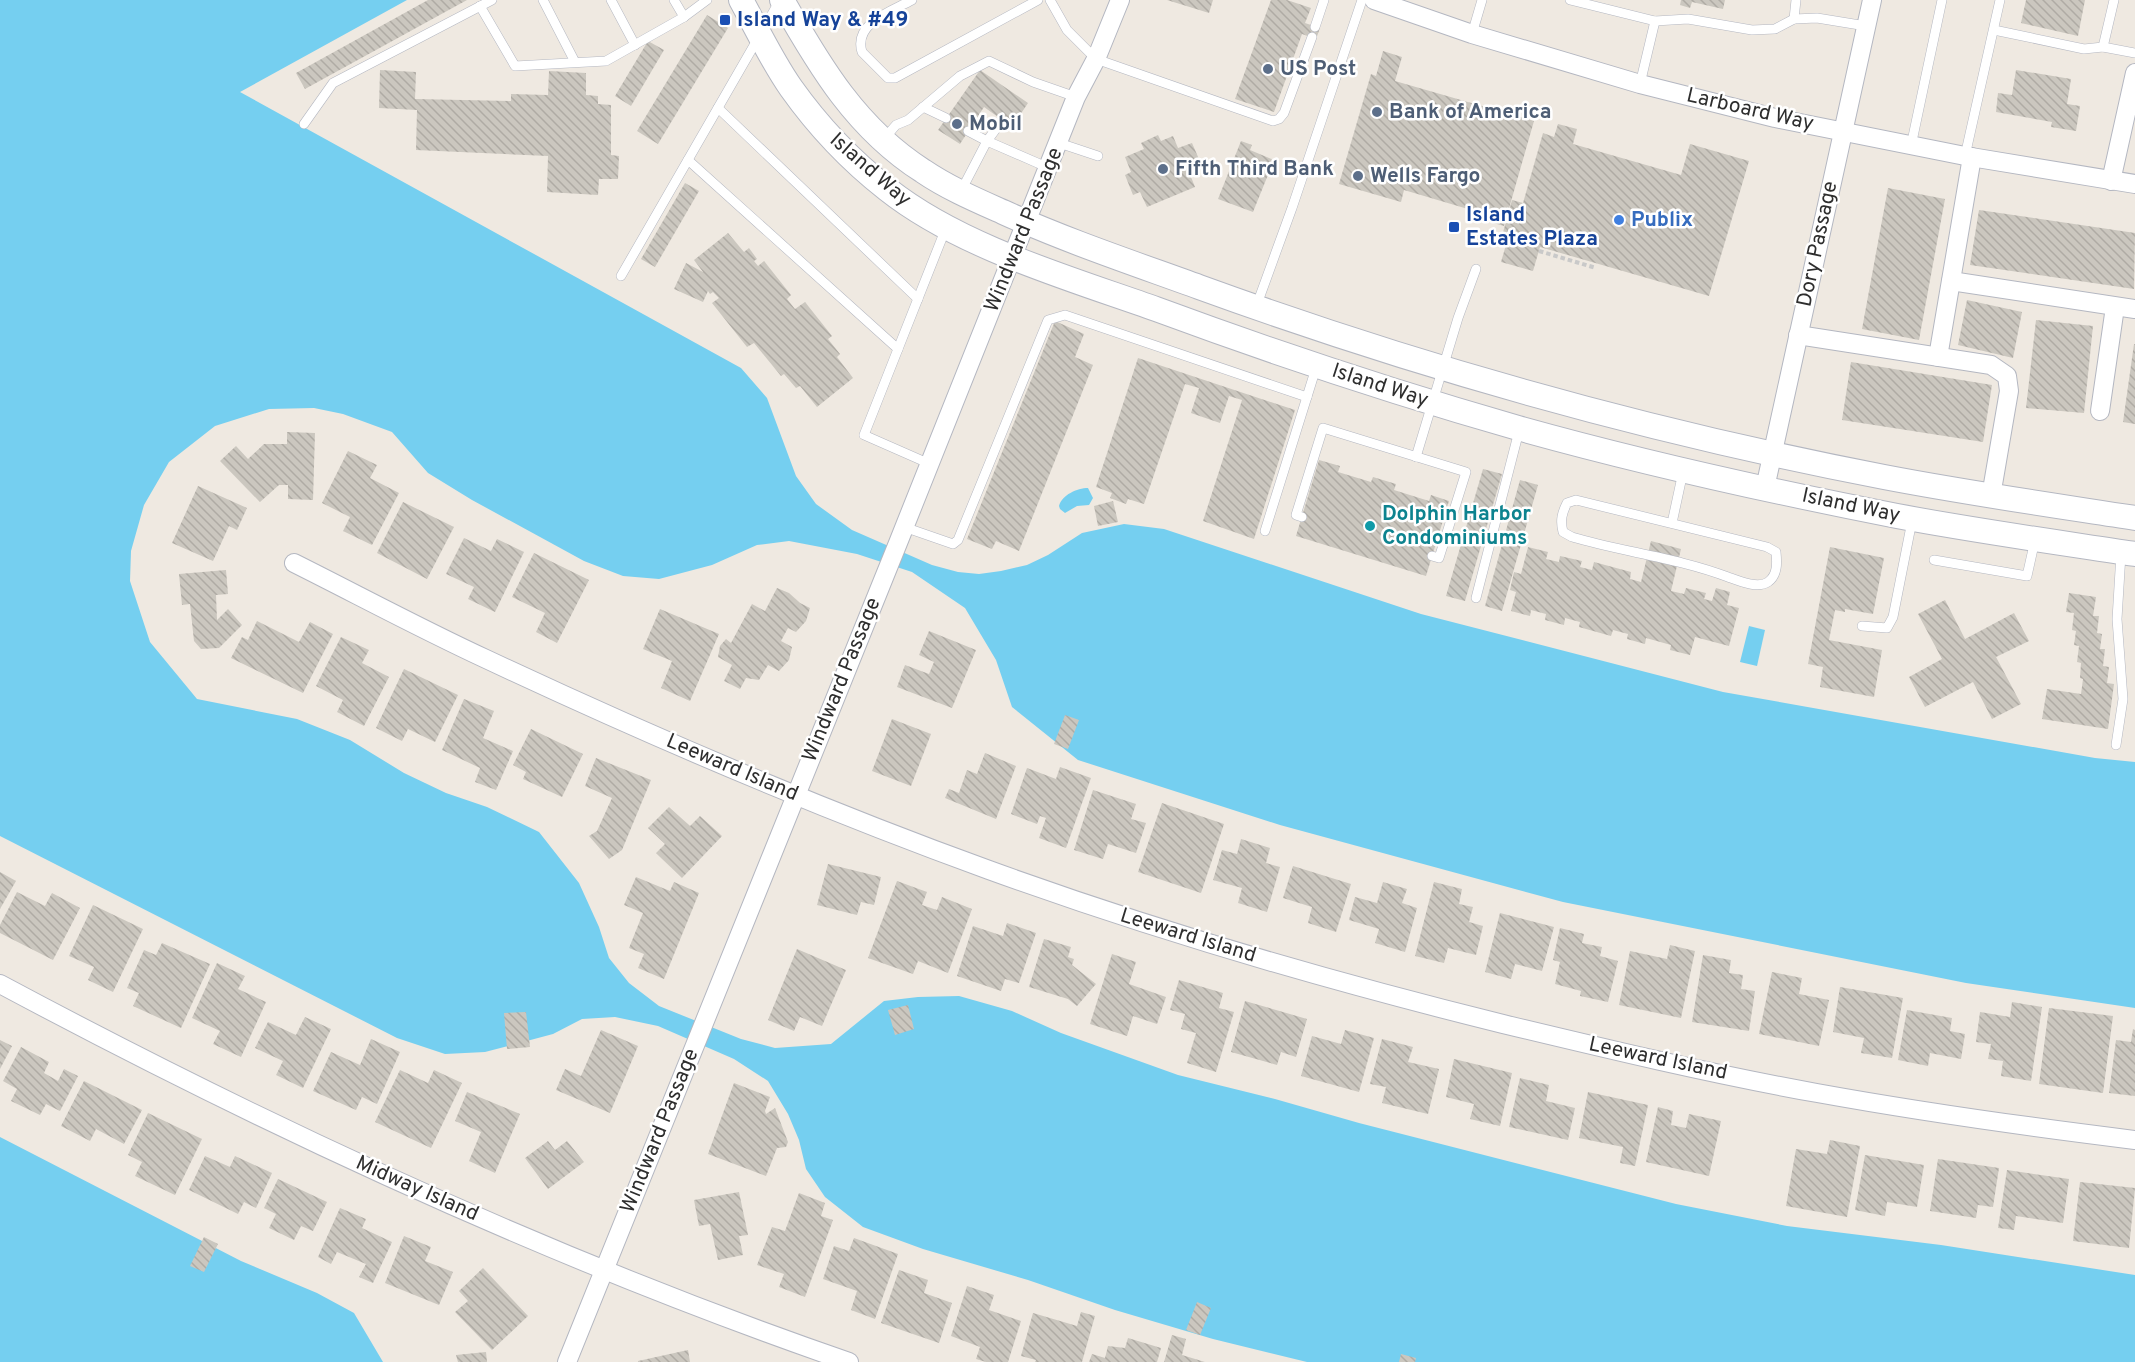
<svg xmlns="http://www.w3.org/2000/svg" width="2135" height="1362" font-family="Overpass,sans-serif">
	<defs>
		<pattern id="building-back-hatch" width="6" height="6" patternUnits="userSpaceOnUse" patternTransform="scale(1.5)"><rect width="6" height="6" fill="#cbc7bf"/><path d="M-1 5l2 2M0 0l6 6M5-1l2 2" fill="none" stroke="#afaba4"/></pattern>
	</defs>
	<rect width="100%" height="100%" fill="#efe9e1"/>
	<g fill="#75cff0">
		<path d="M0 0H407L240 92 741 368 767 398 796 476 816 504 852 530 932 565 958 572 979 574 1001 571 1027 565 1048 555 1082 533 1124 524 1164 529 1421 614 1723 692 2095 758 2135 762V1008L1966 983 1563 902 1280 825 1078 760 1012 707 996 660 965 608 912 572 857 554 789 541 757 545 712 565 659 579 623 576 584 561 472 500 428 473 392 432 343 414 314 408 269 409 215 426 169 462 144 505 131 551 130 581 150 642 197 699 297 719 350 740 404 773 446 793 487 807 539 832 579 883 599 927 609 958 629 983 659 1006 741 1039 775 1048 831 1044 884 1001 918 997 959 996 1012 1011 1061 1033 1178 1075 1275 1099 1359 1123 1676 1204 1787 1226 1941 1245 2135 1275V1362H1307L1213 1339 1115 1310 1028 1280 923 1249 863 1227 825 1197 806 1169 799 1140 788 1114 768 1081 734 1059 658 1026 615 1017 582 1019 553 1034 485 1052 445 1054 397 1038 0 836Z"/>
		<path d="M1088 488 1093 498 1089 505 1077 506 1065 513 1060 509 1059 506C1062 495 1077 488 1088 488Z"/>
		<path d="M1749 626 1765 630 1757 666 1740 662Z"/>
		<path d="M0 1137 241 1261 317 1293 354 1313 383 1362H0Z"/>
	</g>
	<g fill="url(#building-back-hatch)">
		<path d="M428 0H467L305 89 296 73Z"/>
		<path d="M1167 0H1213L1209 13Z"/>
		<path d="M1271 0H1287L1311 8 1305 23 1320 28 1316 39 1302 34 1274 112 1235 99Z"/>
		<path d="M1681 0H1725L1723 9 1692 2 1690 8 1680 5Z"/>
		<path d="M2026 0H2085L2078 36 2021 23Z"/>
		<path d="M707 15 728 28 658 144 637 131Z"/>
		<path d="M648 41 664 50 631 106 615 96Z"/>
		<path d="M1383 51 1402 57 1395 81 1534 121 1504 226 1486 221 1488 215 1404 190 1401 202 1339 184 1371 74 1376 76Z"/>
		<path d="M380 70 416 72 415 99 511 101V94L548 95 549 71 586 73V95L598 96V104L611 105V155L619 156 618 179H599L598 195 547 192 548 156 416 150 417 110 379 108Z"/>
		<path d="M980 70 1028 103 1012 127 984 107 960 144 938 130Z"/>
		<path d="M2016 70 2071 79 2067 104 2080 106 2076 131 2051 127 2052 122 1996 112 1998 93 2012 95Z"/>
		<path d="M1558 124 1577 129 1573 144 1681 175 1690 144 1749 161 1709 296 1540 247 1533 271 1501 262 1508 238 1502 236 1512 200 1523 203 1543 133 1554 137Z"/>
		<path d="M1158 135 1161 141 1173 136 1178 148 1192 143 1202 166 1189 172 1195 187 1147 207 1140 192 1133 195 1125 175 1131 172 1125 157 1144 149 1141 143Z"/>
		<path d="M1241 141 1252 145 1250 150 1274 160 1253 212 1218 199Z"/>
		<path d="M685 183 699 191 655 267 641 259Z"/>
		<path d="M1888 188 1945 199 1919 340 1862 329Z"/>
		<path d="M1979 210 2135 233 2134 289 1970 265Z"/>
		<path d="M728 233 744 252 749 248 757 259 754 261 758 266 764 261 791 295 787 299 795 309 805 302 832 336 828 339 840 354 837 357 853 378 817 407 800 386 796 388 784 374 781 376 754 343 747 347 712 303 719 298 713 292 710 294 708 291 703 302 674 289 686 263 703 272 694 260Z"/>
		<path d="M1967 300 2022 312 2013 358 1958 345Z"/>
		<path d="M2036 320 2093 326 2084 413 2026 408Z"/>
		<path d="M1055 321 1084 334 1075 357 1093 365 1019 551 996 541 992 549 967 539Z"/>
		<path d="M2134 344H2135V424L2123 422Z"/>
		<path d="M1138 358 1295 410 1254 539 1203 521 1242 400 1229 396 1220 423 1191 413 1199 388 1185 384 1144 504 1128 499 1126 504 1110 498 1112 493 1096 487Z"/>
		<path d="M1851 362 1992 385 1983 442 1842 420Z"/>
		<path d="M287 432 315 433 313 500 288 499V485H279L260 502 220 461 236 446 248 459 264 444H287Z"/>
		<path d="M348 451 377 465 370 478 399 493 372 545 343 531 350 517 322 503Z"/>
		<path d="M1319 460 1340 466 1338 472 1371 482 1373 477 1396 484 1394 490 1429 501 1431 495 1449 501 1426 576 1296 536Z"/>
		<path d="M1483 469 1502 474 1465 601 1446 596Z"/>
		<path d="M1520 480 1538 485 1502 611 1485 606Z"/>
		<path d="M198 486 247 508 237 530 229 526 213 561 172 543Z"/>
		<path d="M1113 501 1118 522 1098 526 1094 506Z"/>
		<path d="M403 502 454 527 427 579 377 553Z"/>
		<path d="M464 538 491 551 497 539 524 552 495 612 468 599 474 587 446 574Z"/>
		<path d="M1651 541 1681 549 1671 591 1684 594 1686 588 1706 593 1704 599 1712 601 1716 588 1730 592 1727 605 1739 608 1729 646 1695 637 1690 655 1670 650 1671 645 1646 638 1645 644 1627 639 1628 634 1613 630 1611 636 1579 627 1580 622 1565 618 1564 625 1545 620 1546 614 1531 610 1530 616 1511 611 1516 592 1510 590 1514 572 1521 574 1528 547 1548 552 1546 559 1559 562 1560 556 1582 561 1580 567 1592 570 1594 562 1631 572 1630 579 1641 582Z"/>
		<path d="M1830 547 1884 558 1873 614 1845 609V612L1835 610 1829 640 1882 650 1874 697 1820 687 1823 667 1808 664Z"/>
		<path d="M534 553 589 580 557 643 536 632 545 613 512 597Z"/>
		<path d="M226 570 228 594 216 595 217 620 228 609 242 625 219 648 201 649 194 641 190 604 182 605 179 574Z"/>
		<path d="M777 588 789 593 800 603 810 608 806 621 796 632 788 628 781 641 792 647 789 660 779 671 768 665 759 680 746 678 740 689 724 681 732 665 718 657 720 646 726 639 731 643 752 604 765 611Z"/>
		<path d="M2069 593 2096 597 2093 616H2099L2097 633 2102 634 2100 649H2105L2103 666 2109 667 2107 683 2114 684 2108 729 2042 719 2047 689 2081 694 2083 679 2080 678 2081 663 2077 662 2079 646 2074 645 2076 631 2072 630 2074 613 2066 612Z"/>
		<path d="M1945 600 1965 639 2014 613 2029 641 1996 657 2021 704 1992 719 1973 682 1925 707 1909 677 1942 659 1918 614Z"/>
		<path d="M660 609 719 634 690 701 661 688 672 661 643 649Z"/>
		<path d="M257 621 299 642 310 622 333 634 303 693 231 658 242 637 248 640Z"/>
		<path d="M929 631 976 650 952 708 897 687 905 665 929 674 934 662 919 655Z"/>
		<path d="M341 637 369 650 362 663 389 677 364 726 337 712 343 700 316 686Z"/>
		<path d="M404 669 458 695 435 742 408 729 402 741 376 728Z"/>
		<path d="M464 699 494 711 483 738 513 751 496 790 475 782 480 768 442 750Z"/>
		<path d="M1065 715 1079 720 1068 749 1054 744Z"/>
		<path d="M892 719 931 734 911 786 872 771Z"/>
		<path d="M531 729 583 754 562 797 523 779 526 772 513 765Z"/>
		<path d="M985 753 1016 766 996 819 945 798 949 789 959 793 967 770 977 774Z"/>
		<path d="M596 758 651 780 622 850 609 859 589 836 597 831 612 798 585 786Z"/>
		<path d="M1060 767 1091 778 1066 848 1039 838 1046 818 1040 816 1037 824 1011 814 1027 768 1056 779Z"/>
		<path d="M1093 790 1136 804 1131 819 1146 823 1136 853 1108 844 1103 859 1074 850Z"/>
		<path d="M1162 803 1224 824 1201 893 1138 872Z"/>
		<path d="M669 807 690 826 700 816 722 836 682 878 656 853 665 844 648 828Z"/>
		<path d="M1241 839 1270 848 1266 863 1280 867 1267 912 1238 903 1242 888 1213 880 1222 850 1237 854Z"/>
		<path d="M828 864 881 877 874 905 861 902 857 915 817 905Z"/>
		<path d="M1293 866 1351 884 1336 932 1308 923 1312 907 1283 898Z"/>
		<path d="M0 872 16 881 0 909Z"/>
		<path d="M636 877 670 891 674 882 699 893 664 979 638 968 644 954 629 948 643 913 624 905Z"/>
		<path d="M897 881 927 892 922 905 937 910 942 897 972 909 948 973 918 961 913 974 868 958Z"/>
		<path d="M1383 882 1407 889 1402 903 1417 908 1405 952 1375 943 1379 929 1349 920 1355 897 1377 903Z"/>
		<path d="M1434 882 1462 889 1459 904 1473 907 1469 922 1483 926 1476 955 1448 948 1444 963 1415 956Z"/>
		<path d="M17 892 45 906 52 893 80 908 53 960 0 933V925Z"/>
		<path d="M93 905 143 929 113 992 88 980 94 967 69 956Z"/>
		<path d="M1500 913 1554 927 1542 971 1515 964 1511 979 1485 972Z"/>
		<path d="M1007 923 1036 933 1019 983 1005 979 1001 991 957 976 973 926 1003 936Z"/>
		<path d="M1560 928 1584 934 1582 943 1602 947 1600 956 1618 961 1608 1002 1580 996 1581 991 1555 984 1560 962 1553 960Z"/>
		<path d="M1044 939 1071 947 1068 957 1074 959 1072 965 1096 984 1077 1006 1068 999 1029 987Z"/>
		<path d="M162 943 210 964 181 1028 133 1006 139 993 127 988 144 950 156 955Z"/>
		<path d="M1670 945 1695 951 1681 1018 1619 1005 1630 951 1667 959Z"/>
		<path d="M797 949 846 970 822 1026 800 1017 794 1031 768 1020Z"/>
		<path d="M1112 954 1136 962 1129 984 1166 997 1157 1024 1133 1016 1127 1036 1090 1024Z"/>
		<path d="M1703 955 1731 960 1729 973 1743 975 1741 989 1755 991 1749 1031 1692 1022Z"/>
		<path d="M217 963 245 976 238 989 266 1002 241 1057 213 1044 220 1031 192 1018Z"/>
		<path d="M1772 972 1802 978 1799 994 1829 1000 1819 1046 1759 1034Z"/>
		<path d="M1179 980 1223 993 1219 1008 1234 1012 1216 1072 1187 1063 1196 1033 1181 1029 1185 1014 1170 1010Z"/>
		<path d="M1840 987 1903 998 1892 1058 1861 1053 1864 1038 1833 1032Z"/>
		<path d="M1245 1001 1307 1019 1296 1057 1281 1052 1277 1065 1231 1052Z"/>
		<path d="M2012 1002 2042 1007 2031 1081 2001 1076 2003 1061 1988 1059 1991 1044 1976 1042 1980 1012 2010 1017Z"/>
		<path d="M908 1005 914 1029 895 1035 888 1010Z"/>
		<path d="M2049 1008 2113 1016 2103 1093 2039 1084Z"/>
		<path d="M1907 1010 1952 1018 1950 1031 1965 1034 1961 1059 1930 1053 1928 1066 1898 1060Z"/>
		<path d="M526 1012 530 1047 507 1049 504 1013Z"/>
		<path d="M305 1017 331 1029 303 1088 276 1075 283 1061 255 1048 268 1022 296 1035Z"/>
		<path d="M2133 1029 2135 1030V1096L2109 1093 2116 1040 2131 1042Z"/>
		<path d="M601 1030 638 1046 610 1113 556 1090 565 1069 581 1076Z"/>
		<path d="M1345 1030 1374 1038 1359 1092 1301 1076 1312 1036 1341 1044Z"/>
		<path d="M371 1039 400 1052 377 1104 362 1097 356 1110 313 1091 331 1052 360 1065Z"/>
		<path d="M1382 1039 1413 1047 1408 1062 1439 1069 1428 1114 1382 1103 1386 1087 1370 1084Z"/>
		<path d="M0 1040 12 1046 0 1069Z"/>
		<path d="M21 1047 49 1062 44 1073 58 1081 64 1069 78 1076 60 1111 46 1104 40 1115 11 1101 17 1089 3 1081Z"/>
		<path d="M1454 1059 1512 1073 1500 1126 1470 1119 1474 1104 1446 1097Z"/>
		<path d="M400 1070 428 1083 434 1070 462 1083 431 1148 375 1122Z"/>
		<path d="M1520 1078 1549 1085 1546 1101 1575 1108 1568 1140 1509 1127Z"/>
		<path d="M84 1081 142 1110 124 1144 96 1129 90 1141 61 1126Z"/>
		<path d="M734 1083 770 1097 765 1111 766 1114 775 1108 788 1142 786 1147 777 1148 766 1176 708 1154Z"/>
		<path d="M467 1092 520 1114 495 1173 469 1161 481 1132 455 1121Z"/>
		<path d="M1588 1092 1648 1105 1635 1166 1620 1163 1623 1147 1579 1138Z"/>
		<path d="M1658 1107 1673 1111 1671 1125 1686 1128 1689 1114 1721 1121 1709 1176 1646 1162Z"/>
		<path d="M148 1113 202 1139 175 1195 135 1176 142 1162 128 1155Z"/>
		<path d="M1830 1140 1860 1146 1847 1217 1786 1206 1796 1149 1827 1154Z"/>
		<path d="M548 1141 555 1150 567 1141 584 1162 548 1189 525 1158Z"/>
		<path d="M1865 1155 1924 1165 1917 1207 1887 1202 1885 1216 1855 1210Z"/>
		<path d="M205 1156 230 1167 235 1156 272 1173 256 1208 244 1202 238 1214 189 1190Z"/>
		<path d="M1938 1159 1999 1168 1993 1207 1978 1205 1976 1218 1930 1211Z"/>
		<path d="M2007 1170 2069 1179 2063 1223 2016 1216 2014 1230 1998 1228Z"/>
		<path d="M278 1179 327 1202 313 1231 301 1226 294 1240 269 1228 276 1214 264 1208Z"/>
		<path d="M2080 1182 2135 1188 2129 1248 2073 1241Z"/>
		<path d="M739 1192 748 1235 739 1236 743 1255 718 1260 710 1224 699 1226 694 1200Z"/>
		<path d="M799 1193 825 1203 821 1216 833 1220 805 1297 779 1287 784 1274 757 1265 772 1227 785 1231Z"/>
		<path d="M340 1208 366 1219 362 1228 392 1242 373 1283 359 1277 366 1264 337 1252 331 1264 318 1257Z"/>
		<path d="M404 1236 431 1247 425 1261 453 1272 439 1305 385 1283Z"/>
		<path d="M204 1237 218 1244 204 1272 190 1266Z"/>
		<path d="M854 1238 898 1254 875 1319 851 1310 857 1291 823 1279 834 1246 849 1251Z"/>
		<path d="M483 1268 528 1316 492 1350 455 1312 468 1301 459 1291Z"/>
		<path d="M899 1270 928 1280 924 1293 952 1303 939 1343 881 1323Z"/>
		<path d="M967 1286 994 1295 989 1310 1021 1321 1008 1362H986L976 1359 980 1347 951 1336Z"/>
		<path d="M1197 1302 1211 1308 1200 1335 1186 1330Z"/>
		<path d="M1081 1312 1095 1316 1082 1362H1035L1036 1360 1021 1356 1033 1313 1077 1326Z"/>
		<path d="M1172 1335 1186 1339 1182 1355 1205 1362H1164Z"/>
		<path d="M1128 1338 1161 1348 1157 1362H1089L1092 1354 1105 1358 1108 1346 1125 1348Z"/>
		<path d="M688 1350 690 1362H638V1361Z"/>
		<path d="M486 1352 487 1362H458L456 1355Z"/>
		<path d="M1401 1354 1416 1358 1415 1362H1399Z"/>
	</g>
	<g fill="none" stroke-linecap="round" stroke-linejoin="round">
		<g stroke="#b4b7c1" stroke-width="10">
			<g id="lane">
				<path d="M543 0 575 62"/>
				<path d="M611 0 635 45"/>
				<path d="M674 0 684 17"/>
				<path d="M912 0C892 11 853 23 862 52L888 78H895L1038 0"/>
				<path d="M1050 0 1067 30 1096 59 1273 121 1279 119 1284 113 1312 37"/>
				<path d="M1570 0 1655 21 1640 84"/>
				<path d="M1796 0 1794 19 1817 18 1866 26"/>
				<path d="M2114 0 2103 47 2135 53"/>
				<path d="M480 6 515 66 606 61 684 17 707 0"/>
				<path d="M1655 21 1688 19 1752 30 1775 29 1794 19"/>
				<path d="M1315 27 1324 0"/>
				<path d="M1994 30 2084 49 2103 47"/>
				<path d="M1472 34 1482 0"/>
				<path d="M923 107 946 118"/>
				<path d="M718 108 918 299"/>
				<path d="M304 124 333 83 492 0"/>
				<path d="M968 131 987 141 1049 168"/>
				<path d="M883 140 896 125 908 120 960 76 989 61 1033 82 1076 97"/>
				<path d="M1059 143 1098 156"/>
				<path d="M1911 146 1942 0"/>
				<path d="M1965 156 2000 0"/>
				<path d="M688 160 898 349 864 435 930 464"/>
				<path d="M961 191 987 141 1001 122"/>
				<path d="M621 276 779 2"/>
				<path d="M1256 307 1292 208 1362 0"/>
				<path d="M898 349 946 228"/>
				<path d="M1416 457 1458 318 1476 269"/>
				<path d="M1576 500 1767 547 1776 552C1777 562 1778 575 1768 582 1758 589 1739 581 1728 577 1678 558 1623 552 1572 537L1563 532C1560 520 1562 513 1567 503Z"/>
				<path d="M1302 517 1296 515 1323 428 1466 472 1439 558 1432 556"/>
				<path d="M1672 523 1683 472"/>
				<path d="M904 527 953 544 958 540 1048 320 1065 315 1307 397"/>
				<path d="M1265 531 1316 368"/>
				<path d="M1934 560 2027 576 2035 540"/>
				<path d="M1476 598 1519 431"/>
				<path d="M1862 626 1887 628 1893 617 1912 521"/>
				<path d="M2116 745 2123 699 2117 619 2121 554"/>
			</g>
		</g>
		<g stroke="#b4b7c1" stroke-width="20">
			<g id="street">
				<path d="M1374 0 1472 34 1640 84 1775 118 1965 156 2135 184"/>
				<path d="M2111 181 2135 73"/>
				<path d="M1951 281 2135 309"/>
				<path d="M1798 335 1991 365 2007 376 2009 391 1991 496"/>
				<path d="M1938 357 1972 157"/>
				<path d="M2100 411 2115 307"/>
				<path d="M1765 488 1872 0"/>
				<path d="M294 563C358 595 421 629 486 659 650 736 818 808 989 870 1157 931 1329 981 1503 1024 1607 1049 1711 1074 1817 1093 1922 1112 2029 1127 2135 1140"/>
				<path d="M0 984C273 1130 556 1261 849 1362"/>
				<path d="M567 1362 898 543 1076 97 1096 59 1120 0"/>
			</g>
		</g>
		<g stroke="#b4b7c1" stroke-width="26">
			<g id="secondary">
				<path d="M741 0C757 29 772 61 791 88 818 126 850 160 887 189 960 247 1069 278 1156 309 1275 353 1396 393 1518 428 1643 463 1770 491 1897 516 1976 531 2056 542 2135 554"/>
				<path d="M782 0C820 67 857 129 923 171 948 188 976 200 1003 212 1067 241 1133 263 1199 287 1422 368 1651 432 1884 477 1967 493 2051 505 2135 518"/>
			</g>
		</g>
		<path stroke="#c9c9c9" stroke-width="4" stroke-dasharray="4.5 3" stroke-linecap="butt" d="M1539 251 1596 268"/>
		<use href="#lane" stroke="#fff" stroke-width="9"/>
		<use href="#street" stroke="#fff" stroke-width="18"/>
		<use href="#secondary" stroke="#fff" stroke-width="24"/>
	</g>
	<g fill="#1a4fb4" stroke="#fff" stroke-width="2">
		<rect x="719" y="14" width="12" height="12" rx="3"/>
		<rect x="1448" y="221" width="12" height="12" rx="3"/>
	</g>
	<g fill="#5c6f8a" stroke="#fff" stroke-width="2">
		<circle cx="1268" cy="69" r="6"/>
		<circle cx="1377" cy="112" r="6"/>
		<circle cx="957" cy="124" r="6"/>
		<circle cx="1163" cy="169" r="6"/>
		<circle cx="1358" cy="176" r="6"/>
	</g>
	<circle fill="#3f7fe0" stroke="#fff" stroke-width="2" cx="1619" cy="220" r="6"/>
	<circle fill="#0f9aa8" stroke="#fff" stroke-width="2" cx="1370" cy="526" r="6"/>
	<g text-anchor="middle" dominant-baseline="central" stroke-width="5" stroke-linejoin="round" paint-order="stroke">
		<g font-size="21" font-weight="bold" fill="#164399" stroke="#fff" text-anchor="start">
			<text x="737" y="20">Island Way &amp; #49</text>
			<text x="1466" y="215">Island<tspan x="1466" dy="24">Estates Plaza</tspan></text>
		</g>
		<g font-size="21" font-weight="bold" fill="#4e5e75" stroke="#fff" text-anchor="start">
			<text x="1280" y="69">US Post</text>
			<text x="1389" y="112">Bank of America</text>
			<text x="969" y="124">Mobil</text>
			<text x="1175" y="169">Fifth Third Bank</text>
			<text x="1370" y="176">Wells Fargo</text>
		</g>
		<g font-size="21" fill="#2e2e2e" stroke="#fff">
			<text transform="translate(1750 110) rotate(13)">Larboard Way</text>
			<text transform="translate(870 170) rotate(41)">Island Way</text>
			<text transform="translate(1024 230) rotate(-68)">Windward Passage</text>
			<text transform="translate(1818 244) rotate(-78)">Dory Passage</text>
			<text transform="translate(1380 386) rotate(18)">Island Way</text>
			<text transform="translate(1851 506) rotate(12)">Island Way</text>
			<text transform="translate(842 680) rotate(-68)">Windward Passage</text>
			<text transform="translate(732 768) rotate(23)">Leeward Island</text>
			<text transform="translate(1188 936) rotate(17)">Leeward Island</text>
			<text transform="translate(1658 1059) rotate(12)">Leeward Island</text>
			<text transform="translate(660 1131) rotate(-68)">Windward Passage</text>
			<text transform="translate(417 1189) rotate(24)">Midway Island</text>
		</g>
		<g font-size="21" font-weight="bold" fill="#366cbe" stroke="#fff" text-anchor="start">
			<text x="1631" y="220">Publix</text>
		</g>
		<g font-size="21" font-weight="bold" fill="#0d838f" stroke="#fff" text-anchor="start">
			<text x="1382" y="514">Dolphin Harbor<tspan x="1382" dy="24">Condominiums</tspan></text>
		</g>
	</g>
</svg>
